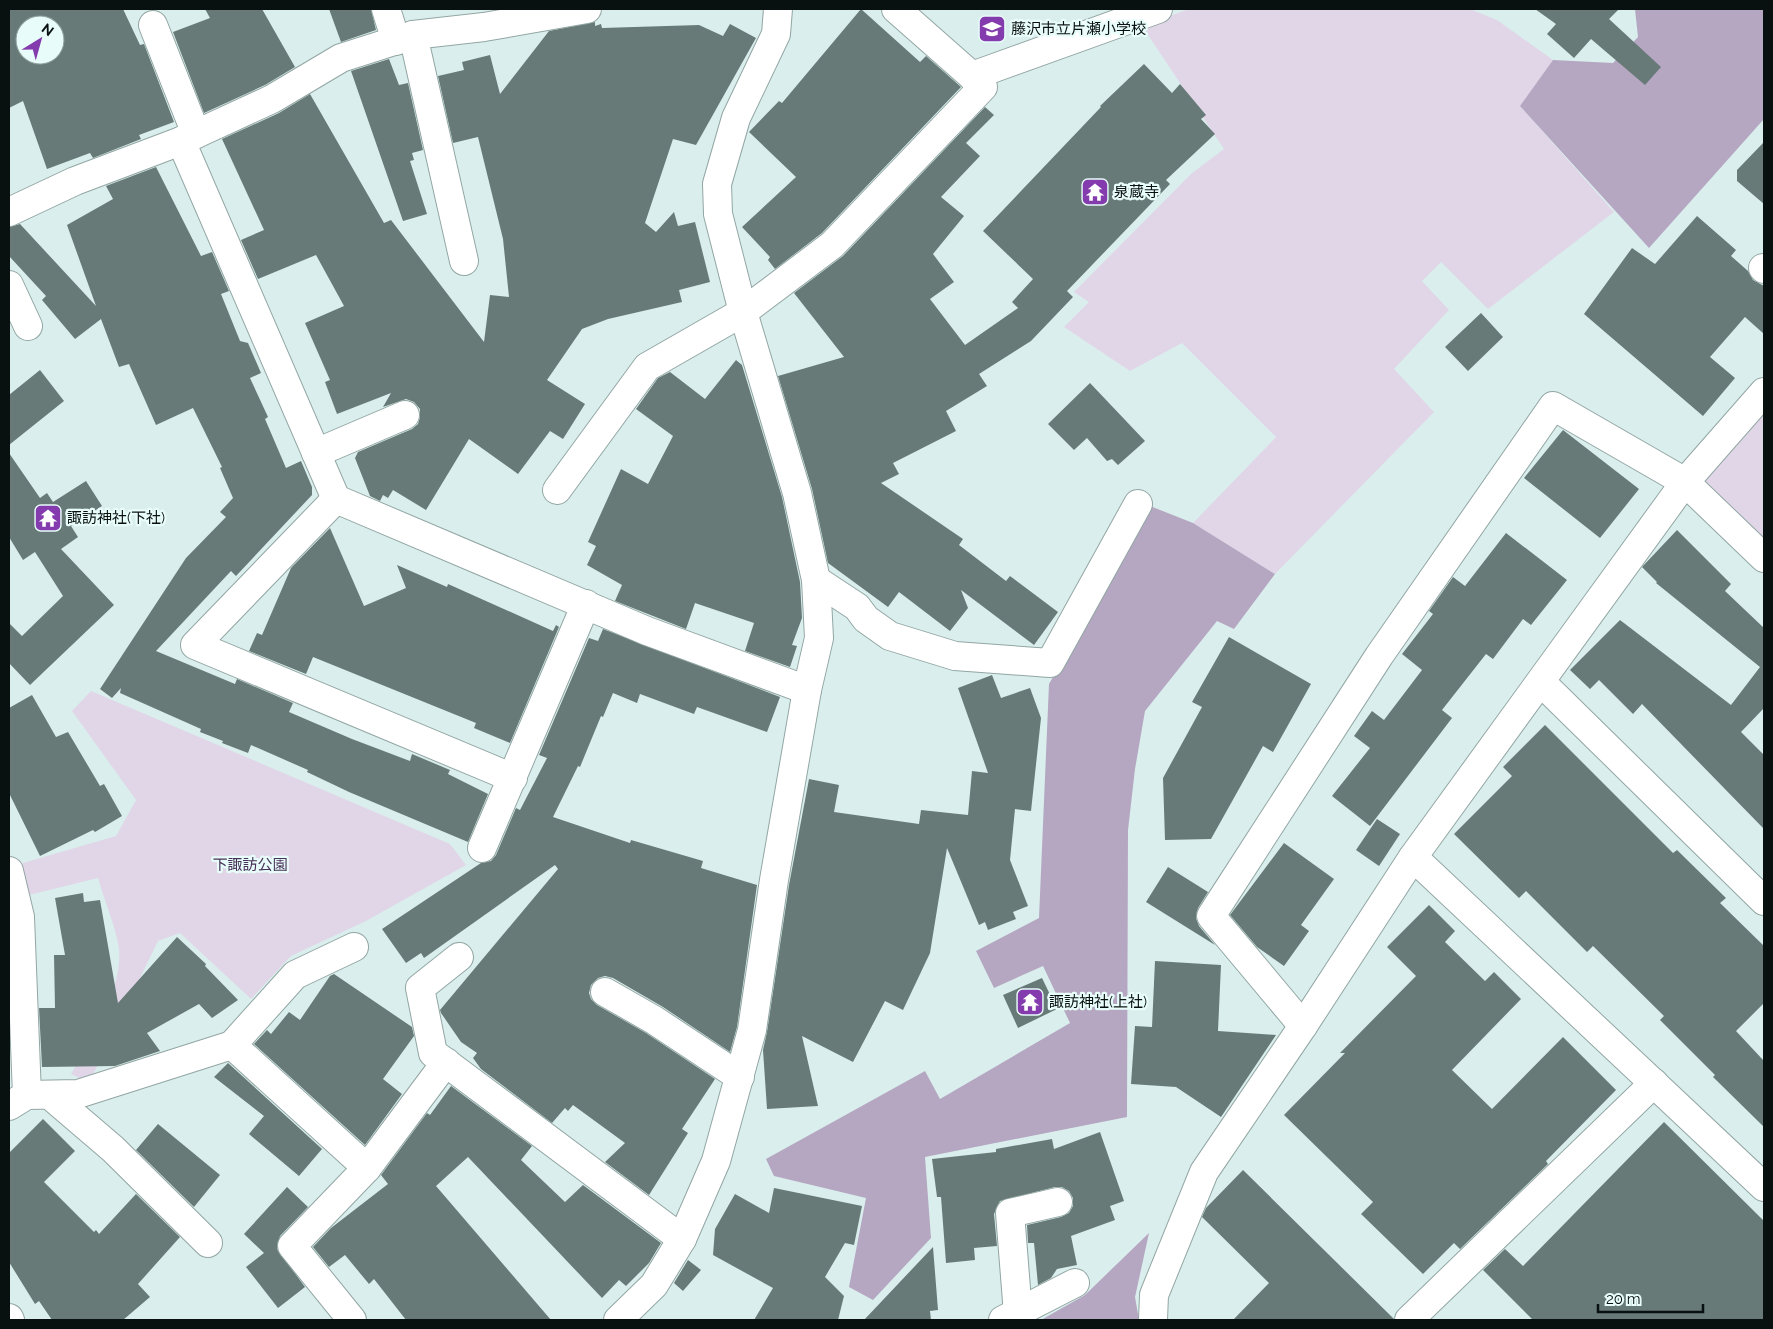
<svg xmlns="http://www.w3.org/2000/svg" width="1773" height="1329" font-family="Raleway,'Noto Sans JP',sans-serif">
	<rect width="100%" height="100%" fill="#daefed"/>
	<g fill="#e0d6e7">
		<path d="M1189 9H1470L1497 20 1553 60 1521 107 1614 212 1488 309 1441 262 1422 281 1449 310 1394 369 1434 412 1275 574 1193 523 1276 437 1182 343 1130 371 1064 327 1089 302 1074 292 1191 174 1224 149 1142 26Z"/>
		<path d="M1764 392V558L1685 482Z"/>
		<path d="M91 691 450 844 466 865 366 921 291 956 251 999 180 933 158 941 89 1083 71 1074C90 1040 123 989 119 949 116 927 104 900 98 878L25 896 16 865 116 836 136 800 72 711Z"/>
	</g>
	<g fill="#b5a6c1">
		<path d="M1635 9H1764V119L1649 248 1520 106 1553 60 1613 63 1638 37Z"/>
		<path d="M1150 506 1193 523 1275 574 1234 629 1217 621 1145 711 1135 769 1128 830 1127 1117 925 1157 931 1238 873 1300 849 1287 866 1198 774 1176 766 1159 925 1071 940 1099 1070 1023 1043 966 994 988 976 951 1039 918 1049 684Z"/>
		<path d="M1149 1233 1135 1297 1139 1320H1041L1085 1295Z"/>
	</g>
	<g fill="#677a78" fill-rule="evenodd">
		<path d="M9 9H123L140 45 144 44 174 122 139 135 141 139 93 158 90 153 47 169 23 101 9 108ZM25 25H55V55H25Z"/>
		<path d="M205 9H262L295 67 265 85 204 113 173 32 210 18Z"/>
		<path d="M329 9H371L376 30 341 42Z"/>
		<path d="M861 9 920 62 926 56 961 87 822 233 775 269 768 260 770 257 742 227 796 177 749 132 779 101 782 103Z"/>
		<path d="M1535 9H1619L1609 19 1661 67 1645 85 1591 39 1574 58 1547 34 1556 24Z"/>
		<path d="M595 22V26L601 24 602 28 699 25 723 36 730 24 756 38 696 145 673 139 645 223 656 232 674 212 678 226 695 222 710 282 679 290 682 302 608 319 582 329 547 380 585 404 563 439 550 431 518 474 469 439 426 510 393 490 388 498 383 495 380 501 370 496 355 458 358 452 412 429 418 424 420 417V409L414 402 406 399 383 407 391 393 337 414 325 382 330 380 305 323 344 306 316 255 258 279 241 240 264 230 222 139 279 113 310 94 384 223 391 220 484 342 490 295 509 297 503 239 478 137 453 143 438 76 464 70 462 62 490 55 500 94 549 31Z"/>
		<path d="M389 59 399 85 408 83 423 150 412 153 414 160 410 161 427 214 403 221 351 71Z"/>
		<path d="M1144 64 1172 93 1180 84 1206 115 1201 119 1215 134 1166 180 1170 184 1067 291 1073 297 1031 341 979 374 987 386 946 411 956 431 893 463 899 474 881 483 963 539 959 545 1006 581 1010 576 1058 612 1034 645 961 590 968 608 950 631 899 592 888 607 828 563 812 489 778 376 844 357 794 293 843 256 985 107 994 115 966 143 980 156 941 197 964 216 933 254 954 282 930 299 965 345 1018 308 1012 302 1033 279 983 231 1101 107 1100 106Z"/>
		<path d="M1764 142V204L1737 181V170Z"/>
		<path d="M156 167 201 256 212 252 229 291 221 294 240 341 248 343 261 373 250 378 268 417 265 419 286 468 301 461 312 487V495L236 576 231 571 156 651 235 684 237 679 293 703 289 712 352 739 410 761 412 754 450 770 448 774 488 794 468 842 349 792 307 772 308 770 251 745 248 753 222 743 223 741 200 732 201 729 120 693 121 688 112 698 100 689 186 558 226 517 220 512 233 498 220 468 222 467 193 408 156 425 129 364 119 367 101 319 75 339 42 300 46 296 9 256V227L20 224 96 306 67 225 113 199 106 186Z"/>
		<path d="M1697 216 1736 250 1731 256 1748 271 1753 280 1764 286V334L1745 317 1710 357 1735 378 1703 416 1584 314 1632 248 1655 264Z"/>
		<path d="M1481 313 1503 337 1468 371 1445 347Z"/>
		<path d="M736 360 742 365 782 497 800 582 802 618 792 645 797 646 790 667 745 651 754 623 695 603 686 629 615 601 622 585 587 565 596 546 588 542 621 469 648 484 673 436 636 409 658 378 670 372 705 399Z"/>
		<path d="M40 370 64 401 9 445V395Z"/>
		<path d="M1090 383 1145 441 1118 465 1112 459 1107 461 1087 438 1074 450 1048 424Z"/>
		<path d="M1563 430 1639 489 1600 538 1524 478Z"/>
		<path d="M9 453 40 498 47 493 53 502 86 481 102 506 71 526 78 537 61 549 114 605 30 685 9 663V623L22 636 63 596 35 552 23 560 9 537Z"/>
		<path d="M330 528 364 606 406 588 397 565 447 587 448 584 553 631 556 625 559 627 510 743 474 728 476 723 313 657 306 674 249 651 257 633 262 635 291 568Z"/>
		<path d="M1677 530 1731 584 1725 591 1764 628V708L1741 732 1764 755V829L1642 704 1633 714 1599 680 1590 689 1570 670 1620 620 1731 705 1760 667 1656 583 1657 582 1642 567Z"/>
		<path d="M1506 533 1567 580 1531 625 1523 619 1493 659 1486 654 1442 710 1452 718 1370 826 1332 796 1370 748 1354 736 1372 711 1384 720 1422 670 1402 654 1433 614 1429 611 1453 577 1465 586Z"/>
		<path d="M603 629 780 697 767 732 697 707 694 714 640 694 637 703 613 693 603 717 601 716 580 767 578 766 553 817 630 843 631 840 703 861 701 868 757 885 737 1027 730 1052 663 1007 613 978 605 976 598 978 591 985 589 993 591 999 597 1005 646 1033 715 1079 682 1129 688 1133 649 1195 605 1162 625 1143 573 1105 568 1111 565 1108 552 1123 481 1069 473 1058 477 1053 461 1042 441 1013 440 1010 558 869 555 865 424 958 421 953 406 963 382 929 481 863 491 861 496 855 516 808 520 810 547 758 539 755 589 638 598 641Z"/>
		<path d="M1229 637 1311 684 1273 752 1263 746 1211 839 1165 840 1163 778 1202 707 1192 702Z"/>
		<path d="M992 675 1001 698 1030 688 1041 718 1031 811 1015 809 1010 860 1028 906 1013 912 1016 919 988 930 985 922 979 925 947 848 930 953 903 1010 885 1001 853 1062 802 1036 818 1106 767 1109 763 1050 767 1032 789 885 809 779 839 785 834 812 919 824 921 810 968 815 972 771 988 773 958 688Z"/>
		<path d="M32 695 56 737 68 732 100 786 104 784 122 816 95 832 93 830 40 856 9 793V708Z"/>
		<path d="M1545 725 1673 853 1677 850 1726 898 1720 903 1764 946V1003L1736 1031 1764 1061V1127L1713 1077 1715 1075 1660 1020 1664 1016 1593 946 1587 952 1526 891 1519 898 1454 834 1512 776 1503 767Z"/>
		<path d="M1377 819 1400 834 1379 866 1356 850Z"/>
		<path d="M1284 843 1334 879 1301 925 1309 931 1284 966 1257 947 1230 915Z"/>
		<path d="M1168 867 1208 892 1198 908 1196 918 1199 926 1215 945 1146 902Z"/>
		<path d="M83 893 84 902 100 900 118 1003 177 937 206 964 205 966 238 1000 212 1018 199 1004 147 1033 160 1051 115 1066 42 1067 39 1008H55L54 955H65L55 898Z"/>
		<path d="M1429 905 1455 931 1445 942 1485 981 1494 972 1521 999 1452 1070 1492 1109 1563 1037 1616 1090 1546 1161 1548 1164 1460 1249 1454 1243 1423 1274 1361 1214 1373 1202 1284 1115 1345 1053H1340L1416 976 1387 947Z"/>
		<path d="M1155 961 1221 965 1218 1031 1276 1035 1221 1117 1176 1087 1131 1084 1135 1026 1152 1027Z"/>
		<path d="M334 974 412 1027 414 1036 383 1079 402 1094 365 1145 254 1044 267 1030 271 1034 289 1012 300 1020 330 976Z"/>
		<path d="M1042 978 1057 1009 1018 1028 1003 995Z"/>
		<path d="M228 1063 322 1149 299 1176 249 1134 264 1116 214 1077Z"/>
		<path d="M451 1086 532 1146 521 1160 565 1202 583 1185 661 1243 649 1263 626 1286 619 1280 602 1298 468 1157 436 1186 551 1320H406L374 1279 369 1284 345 1255 329 1267 313 1247 331 1228 388 1184 381 1175 427 1113 430 1115Z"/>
		<path d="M43 1119 75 1151 44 1182 94 1232 96 1230 99 1234 136 1194 180 1237 138 1284 150 1297 123 1320H52L39 1301 35 1304 9 1262V1153Z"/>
		<path d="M1664 1122 1764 1221V1320H1533L1483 1270 1505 1249 1523 1266Z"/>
		<path d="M158 1124 220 1175 194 1207 136 1150Z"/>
		<path d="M1100 1132 1124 1201 1110 1206 1115 1220 1071 1236 1077 1265 1057 1269 1051 1278 1038 1285 1034 1243H1028L1027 1225 1061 1217 1069 1213 1073 1206V1198L1069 1191 1062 1187H1055L1000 1201 994 1214 997 1246 974 1248 975 1260 946 1263 941 1197H937L932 1159 996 1152V1149L1052 1139 1054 1149Z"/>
		<path d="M1243 1170 1394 1319V1320H1233L1269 1283 1202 1217 1206 1208Z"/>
		<path d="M287 1187 308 1207 280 1236 277 1249 305 1287 278 1308 246 1267 264 1253 244 1234Z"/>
		<path d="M774 1188 862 1206 854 1245 845 1243 825 1277 844 1296 838 1320H754L773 1288 713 1255 715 1229 735 1194 769 1213Z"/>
		<path d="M933 1247 938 1310 930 1311 931 1320H864Z"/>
		<path d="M688 1260 701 1270 683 1291 674 1283Z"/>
	</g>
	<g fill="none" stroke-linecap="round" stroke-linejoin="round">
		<g stroke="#92a6a3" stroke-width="30">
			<g id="minor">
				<path d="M386 9 396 41"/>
				<path d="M896 9 972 76 1158 9"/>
				<path d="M153 25 196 134"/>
				<path d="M413 35 464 261"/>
				<path d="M181 141 336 499 647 631 807 690"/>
				<path d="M9 212 75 181 181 141 272 99 341 58 413 35 484 27 587 9"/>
				<path d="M1763 268 1764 269"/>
				<path d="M9 285 28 326"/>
				<path d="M316 453 405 415"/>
				<path d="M557 490 647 367 743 312 832 245 983 87 972 76"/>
				<path d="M336 499 195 645 513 778"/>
				<path d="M816 580 857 607 866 619 890 636 955 656 1050 663 1138 504"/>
				<path d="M1541 682 1764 901"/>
				<path d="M482 848 586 604"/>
				<path d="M1413 857 1764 1187"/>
				<path d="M9 871 20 917 27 1095"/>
				<path d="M459 957 420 988 433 1053 682 1239"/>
				<path d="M605 992 654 1020 740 1077"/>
				<path d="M1303 1026 1211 916 1379 656 1553 406 1685 482 1764 558"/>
				<path d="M232 1045 295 975 354 947"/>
				<path d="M51 1096 113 1149 208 1243"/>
				<path d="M9 1106 27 1095 78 1094 232 1045 367 1168"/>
				<path d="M1018 1314 1010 1213 1058 1202"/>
				<path d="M9 1318 10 1320"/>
				<path d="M352 1320 292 1246 367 1168 446 1062"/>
				<path d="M618 1320 654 1285 682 1239 716 1161 752 1030 774 880 807 690 819 638 816 580 797 493 743 312 718 214 717 184 736 118 776 34 778 9"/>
				<path d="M1003 1320 1075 1283"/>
				<path d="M1153 1320 1154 1295 1204 1172 1303 1026 1413 857 1685 482 1764 392"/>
				<path d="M1409 1320 1654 1083"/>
			</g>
		</g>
		<use href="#minor" stroke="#fff" stroke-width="28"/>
	</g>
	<defs>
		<g id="school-square" transform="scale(1.4375)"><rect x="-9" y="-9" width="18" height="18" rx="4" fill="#833bad" stroke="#e8fdfa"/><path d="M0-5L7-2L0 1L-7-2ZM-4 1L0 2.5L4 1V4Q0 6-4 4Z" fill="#fff"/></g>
		<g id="temple-square" transform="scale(1.4375)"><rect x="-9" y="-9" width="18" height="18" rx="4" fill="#833bad" stroke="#e8fdfa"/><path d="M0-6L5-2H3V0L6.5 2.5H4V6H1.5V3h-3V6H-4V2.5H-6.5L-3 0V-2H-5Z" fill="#fff"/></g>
	</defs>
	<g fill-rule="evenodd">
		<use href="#school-square" x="992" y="29"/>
		<use href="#temple-square" x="1095" y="192"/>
		<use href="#temple-square" x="48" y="518"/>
		<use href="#temple-square" x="1030" y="1002"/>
	</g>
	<g text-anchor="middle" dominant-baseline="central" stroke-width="4.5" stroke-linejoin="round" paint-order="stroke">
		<g font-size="15" fill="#091010" stroke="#e8fdfa" text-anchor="start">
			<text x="1011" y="29">藤沢市立片瀬小学校</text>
			<text x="1114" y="192">泉蔵寺</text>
			<text x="67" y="518">諏訪神社(下社)</text>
			<text x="1049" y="1002">諏訪神社(上社)</text>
		</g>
		<g font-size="15" fill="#483158" stroke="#e8fdfa">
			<text x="250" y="865">下諏訪公園</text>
		</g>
	</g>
	<rect width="1773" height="1329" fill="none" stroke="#091010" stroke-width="20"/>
	<g transform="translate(40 40) rotate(37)"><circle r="24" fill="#e8fdfa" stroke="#8f9e9c"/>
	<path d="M0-4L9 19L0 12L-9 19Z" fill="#833bad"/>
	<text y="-8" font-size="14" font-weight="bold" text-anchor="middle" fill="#091010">N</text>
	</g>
	<path d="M1598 1304v8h105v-8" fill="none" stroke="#091010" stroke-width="2.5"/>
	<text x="1606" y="1304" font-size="15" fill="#091010" stroke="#e8fdfa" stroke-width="4" paint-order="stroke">20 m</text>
</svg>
